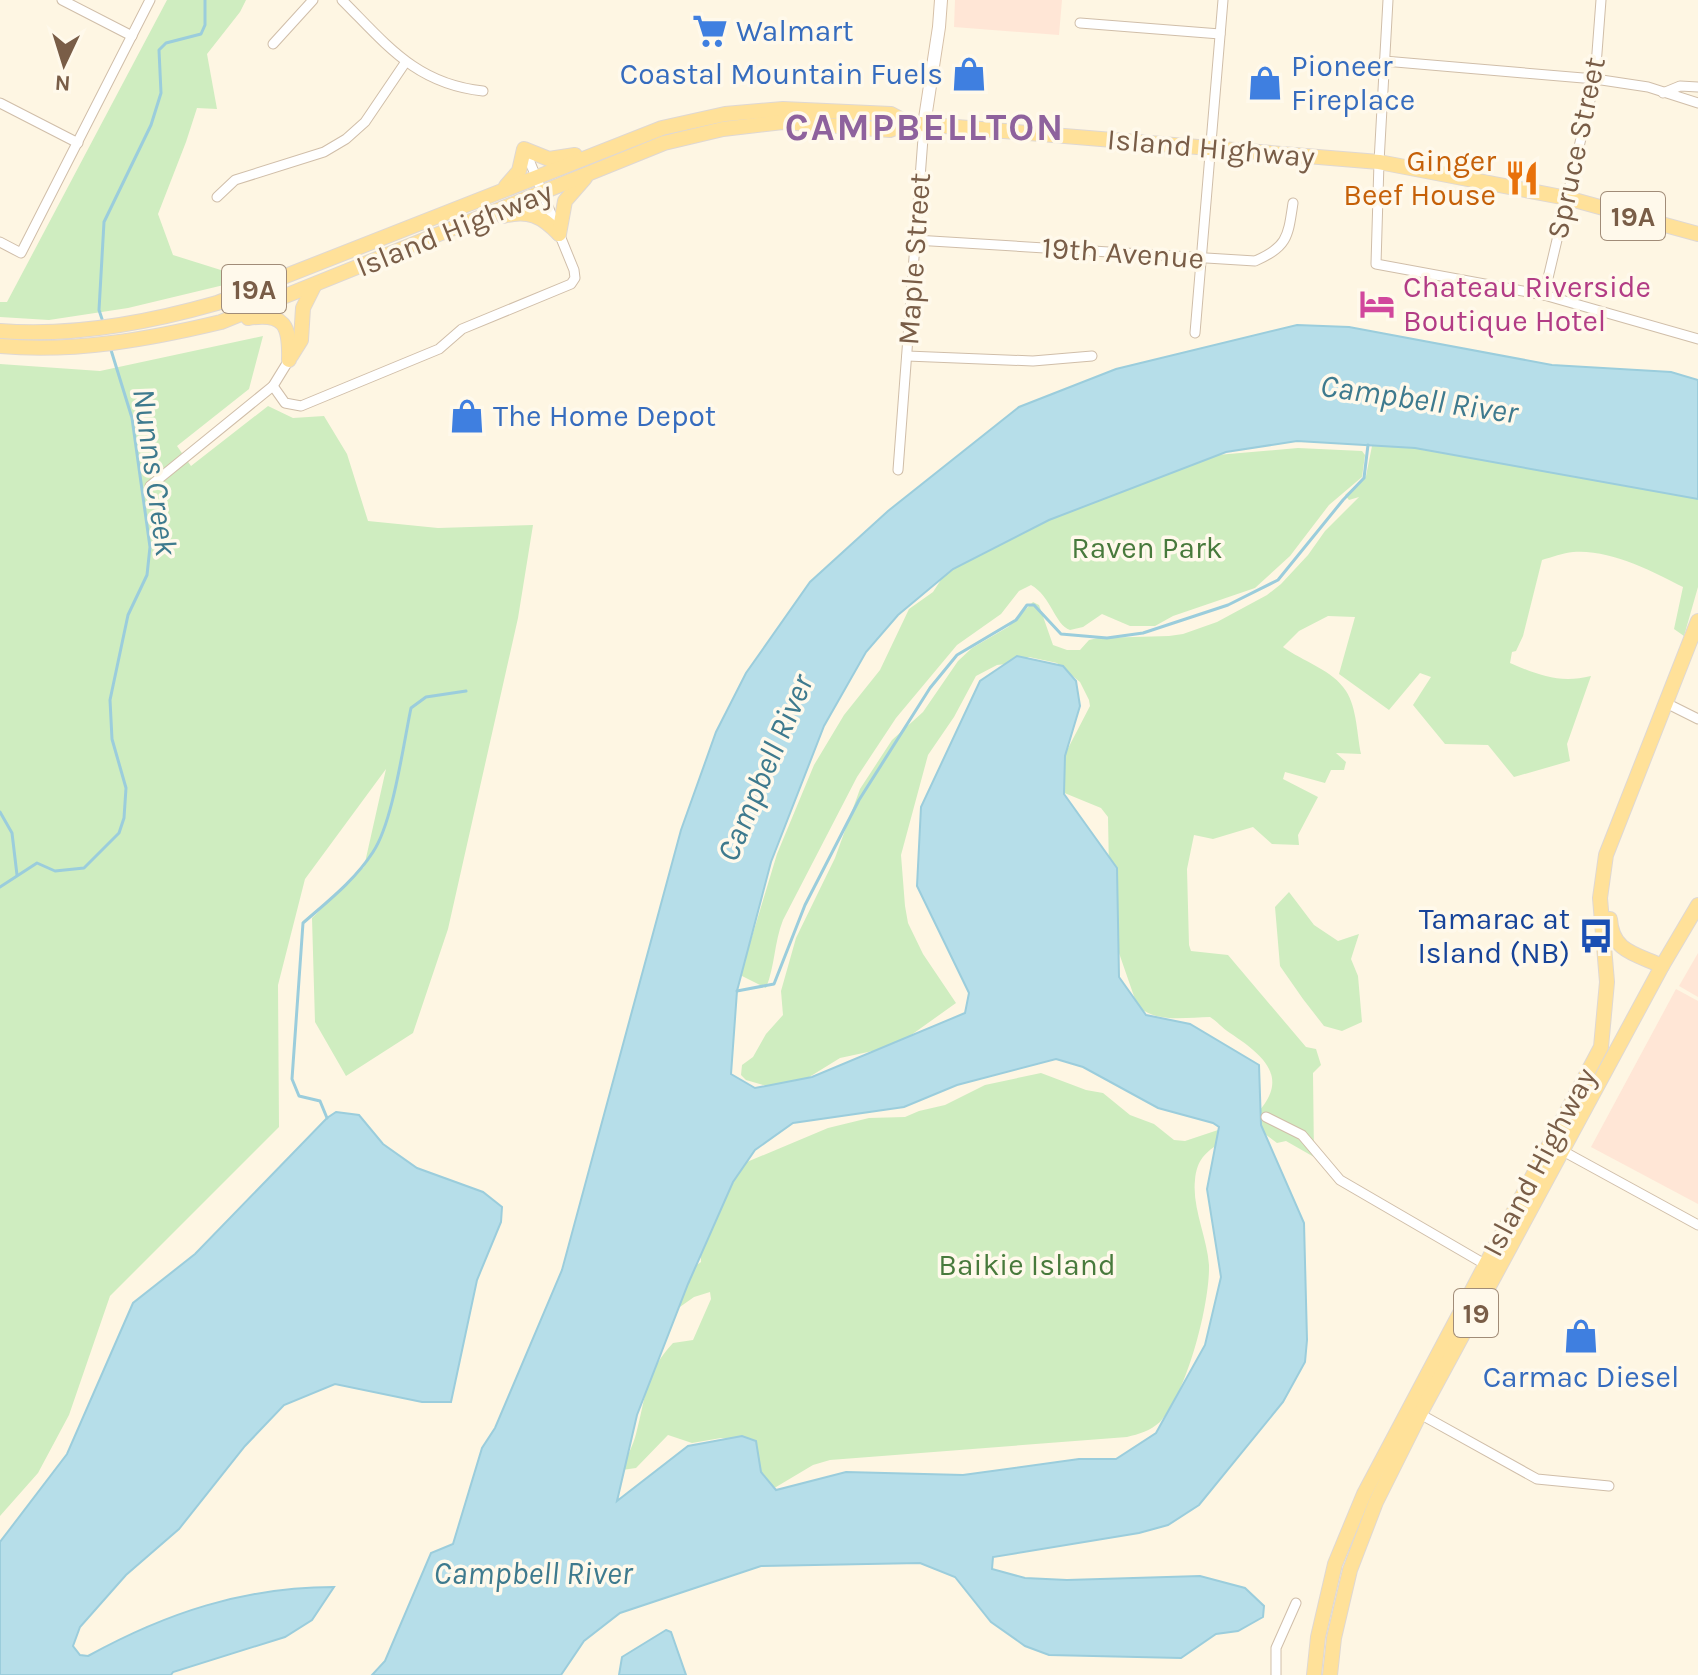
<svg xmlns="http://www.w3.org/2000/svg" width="1698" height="1675" font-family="Karla,sans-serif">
	<rect width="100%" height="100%" fill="#fef6e3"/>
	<g fill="#ffe6d6">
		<path d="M955 0H1062L1059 35 954 27Z"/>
		<path d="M1698 953V997L1679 986Z"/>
		<path d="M1676 989 1698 1001V1204L1591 1147Z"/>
	</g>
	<g fill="#cfedc0">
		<path d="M167 0H246L240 12 207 54 217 109 197 108 186 142 158 214 173 255 224 271 228 284 128 308 49 320 0 317V302H7Z"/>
		<path d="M263 336 249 389 177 446 191 466 268 406 293 418 324 416 347 454 368 521 438 528 533 525 518 618 448 929 413 1033 346 1076 315 1022 312 918 364 867 386 769 305 879 278 985 279 1127 110 1296 69 1415 38 1473 0 1516V364L100 371Z"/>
		<path d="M1372 446 1415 448 1681 496 1698 497V587L1684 636 1674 629 1683 587C1652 571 1610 549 1573 552 1563 553 1552 557 1542 560L1523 636 1516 651 1512 652 1510 663C1538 675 1560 684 1591 676L1567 744 1570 761 1514 777 1488 745 1445 744 1413 705 1431 677 1420 673 1389 710 1339 674 1355 617 1328 616 1299 631 1283 647C1302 661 1333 670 1346 691 1357 708 1357 735 1361 754L1336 753 1346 762 1344 770H1331L1325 783 1285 772 1283 779 1318 797 1298 835 1299 845 1272 844 1253 827 1213 839 1194 835 1187 869 1189 945 1191 951 1228 955 1306 1047 1316 1049 1321 1065 1313 1073 1314 1157 1286 1141 1277 1143 1261 1131 1255 1115C1292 1078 1263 1055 1230 1033 1222 1028 1217 1021 1210 1017 1187 1017 1155 1024 1137 1005L1110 927 1108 817 1101 808 1062 792 1063 758 1090 706 1089 700 1080 682 1057 663 1029 657 1015 663 997 665 976 676 954 717 928 755 901 855 905 906 908 923 923 954 956 1003 907 1038 882 1049 840 1058 806 1079 767 1086 746 1080 741 1075 742 1065 753 1057 766 1034 783 1015 781 991 796 938 835 858 860 789 892 740 923 712 958 661 972 648 1008 627 1033 602 1039 605 1053 645 1067 650H1080L1089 640 1098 638 1169 636 1183 634 1217 622 1267 595 1281 584 1308 555 1325 531 1359 497 1349 500 1345 495 1366 476Z"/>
		<path d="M1298 448 1362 451 1365 455 1362 477 1329 505 1290 556 1255 588 1173 616 1155 626H1130L1102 614 1083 627 1070 630C1055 625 1051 596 1031 585L1019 591 1001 614 957 645 896 718 857 777 783 920C774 943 775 966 766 988L742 976 741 973 777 854 814 765 844 715 880 670 909 609 933 592 948 569 1016 532 1217 455Z"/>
		<path d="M1289 892 1314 925 1338 941 1359 934 1351 959 1358 976 1362 1022 1342 1031 1324 1026 1303 999 1280 966 1275 907Z"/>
		<path d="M1041 1073 1086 1090 1103 1093 1130 1115 1154 1124 1174 1140 1185 1141 1218 1130 1222 1142C1205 1152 1197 1160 1195 1180 1192 1208 1207 1237 1209 1265 1210 1304 1187 1393 1160 1422 1150 1431 1139 1434 1127 1437L830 1460 813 1465 771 1490 738 1440 721 1438 692 1443 668 1435 636 1468 622 1470C626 1458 633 1446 636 1434 646 1397 645 1373 673 1343L693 1340 711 1299 710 1292 694 1297 677 1309 685 1273 701 1262 700 1243 742 1164 828 1128 869 1118 905 1117 919 1111 945 1105 985 1085Z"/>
	</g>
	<g fill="#b6dee9" stroke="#9bcddc" stroke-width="2" fill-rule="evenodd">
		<path d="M1297 325 1349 327 1552 365 1671 372 1698 380V499L1415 448 1297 441 1226 452 1049 520 953 569 898 615 866 652 824 726 771 862 737 991 731 1074 755 1088 812 1077 965 1013 969 993 917 886 921 807 980 681 1017 656 1063 666 1076 681 1080 706 1065 756 1064 794 1117 868 1119 977 1146 1015 1190 1024 1259 1065 1261 1125 1304 1223 1307 1340 1305 1362 1283 1402 1199 1505 1168 1525 1139 1533 993 1557 992 1569 1025 1578 1067 1580 1200 1576 1245 1588 1264 1606 1263 1617 1238 1631 1216 1634 1181 1658 1049 1655 1025 1646 991 1622 955 1577 920 1563 761 1566 620 1613 584 1641 561 1675H372L385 1661 431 1553 453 1544 482 1448 495 1428 562 1270 681 830 716 732 746 673 810 582 888 511 1019 407 1116 369ZM1056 1059 1083 1067 1158 1108 1213 1123 1219 1127 1207 1189 1221 1277 1205 1345 1156 1433 1116 1459H1079L963 1475 846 1472 776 1490 761 1472 756 1441 742 1436 688 1446 617 1501 637 1415 688 1284 733 1182 755 1150 793 1123 904 1107 957 1085Z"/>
		<path d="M336 1112 359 1115 383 1144 417 1168 483 1192 502 1207 501 1222 477 1280 451 1402H422L335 1384 284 1405 245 1446 179 1529 126 1575 80 1627 73 1646 80 1655 88 1656C166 1613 244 1587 334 1587L312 1620 285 1637 173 1672 171 1675H0V1542L67 1454 133 1303 195 1254 327 1118Z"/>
		<path d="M666 1630 671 1632 686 1675H619L622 1657Z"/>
	</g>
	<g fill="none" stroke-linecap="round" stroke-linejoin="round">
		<g stroke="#9bcddc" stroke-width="3">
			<path d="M102 319 99 310 104 222 151 125 161 93 159 50 166 43 201 34 205 25V0"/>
			<path d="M0 812 12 833 17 875"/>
			<path d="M0 887 37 863 55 871 84 868 119 833 124 818 126 788 112 739 110 700 128 615 147 575 150 547 132 418 111 350"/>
			<path d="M737 991 774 984 805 905 859 800 930 688 957 655 1016 620 1027 605H1034L1061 634 1107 638 1143 633 1228 605 1278 580 1343 500 1364 478 1368 445"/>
			<path d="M327 1118 320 1101 299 1096 292 1079 303 923C328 901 355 880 373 852 393 822 403 746 411 708L426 697 466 691"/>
		</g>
		<g stroke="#d0bea9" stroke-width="11">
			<g id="street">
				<path d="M62 0 132 36"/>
				<path d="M342 0C387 45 416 84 483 91"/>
				<path d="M1388 0 1379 162 1376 264 1544 295 1698 339"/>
				<path d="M1080 23 1220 34"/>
				<path d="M273 44 313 0"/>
				<path d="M1384 61 1595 79 1648 87 1698 103"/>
				<path d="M1663 93 1680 86 1698 87"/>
				<path d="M0 103 78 143"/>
				<path d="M217 197 235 180 324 152 346 139 365 122 405 63"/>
				<path d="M915 240 1255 261C1288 247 1288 236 1293 203"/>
				<path d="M0 242 21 253 150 0"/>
				<path d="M1544 295 1595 79 1601 0"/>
				<path d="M1195 333 1223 0"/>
				<path d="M907 356 1033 361 1092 356"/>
				<path d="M273 386 285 403 301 406 439 349 462 329 571 284 575 278 574 270 525 150"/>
				<path d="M898 470 924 125"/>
				<path d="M150 486 273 386 289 360"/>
				<path d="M1668 704 1698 719"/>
				<path d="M1266 1117 1302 1135 1340 1180 1488 1266"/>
				<path d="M1561 1150 1698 1225"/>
				<path d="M1420 1414 1537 1479 1609 1486"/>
				<path d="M1276 1675V1648L1296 1603"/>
			</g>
		</g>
		<g stroke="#d6c0a8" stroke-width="14">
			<path id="secondary" d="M924 125 939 27 941 0"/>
		</g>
		<g stroke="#dfd8d3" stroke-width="16">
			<g id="primary">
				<path d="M506 186 519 171 524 149 549 159 575 155"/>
				<path d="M503 216C528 209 542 216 559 234"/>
				<path d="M559 234 565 201 585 178"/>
				<path d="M248 318C285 312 290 326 289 360"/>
				<path d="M0 331C73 337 147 323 217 303L662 128 725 114 783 109 891 114 908 123 1379 162 1567 198 1698 234"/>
				<path d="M0 346C74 353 150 339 221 322L664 143 723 129 783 122 890 130 908 123"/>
				<path d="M291 356 301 340 303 308 314 286"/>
				<path d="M1610 919C1612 952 1636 954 1662 966"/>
				<path d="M1314 1675 1318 1637 1335 1564 1364 1494 1601 1047 1607 982 1600 898 1606 855 1698 621"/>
				<path d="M1330 1675 1334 1638 1350 1570 1376 1502 1420 1414 1662 966 1698 905"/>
			</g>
		</g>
		<use href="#street" stroke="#fff" stroke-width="9"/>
		<use href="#secondary" stroke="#fff" stroke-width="12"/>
		<use href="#primary" stroke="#ffe199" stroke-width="14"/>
	</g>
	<defs>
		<g id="supermarket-bare" transform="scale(2.76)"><path d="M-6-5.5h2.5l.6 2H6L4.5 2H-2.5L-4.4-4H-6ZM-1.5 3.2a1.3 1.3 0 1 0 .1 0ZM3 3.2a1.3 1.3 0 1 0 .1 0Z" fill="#3f7fe0" stroke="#fff9eb" stroke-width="2.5" paint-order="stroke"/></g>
		<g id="shop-bare" transform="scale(2.76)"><path d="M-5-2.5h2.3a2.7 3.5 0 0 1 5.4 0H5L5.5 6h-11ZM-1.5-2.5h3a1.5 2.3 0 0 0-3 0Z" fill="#3f7fe0" stroke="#fff9eb" stroke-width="2.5" paint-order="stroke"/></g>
		<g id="restaurant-bare" transform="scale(2.76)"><path d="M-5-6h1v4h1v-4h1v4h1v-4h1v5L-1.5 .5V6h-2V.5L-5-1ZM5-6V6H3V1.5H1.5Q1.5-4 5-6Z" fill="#e8710a" stroke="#fff9eb" stroke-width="2.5" paint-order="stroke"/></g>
		<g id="hotel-bare" transform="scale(2.76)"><path d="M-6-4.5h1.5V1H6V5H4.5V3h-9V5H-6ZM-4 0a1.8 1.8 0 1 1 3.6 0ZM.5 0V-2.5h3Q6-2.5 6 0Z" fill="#d1479c" stroke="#fff9eb" stroke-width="2.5" paint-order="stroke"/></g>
		<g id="bus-bare" transform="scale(2.76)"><path d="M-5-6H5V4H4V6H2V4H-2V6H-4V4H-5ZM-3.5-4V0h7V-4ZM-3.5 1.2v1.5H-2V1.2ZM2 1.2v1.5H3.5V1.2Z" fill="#1a4fb4" stroke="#fff9eb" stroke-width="2.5" paint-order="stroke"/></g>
	</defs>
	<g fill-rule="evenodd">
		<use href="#supermarket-bare" x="710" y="31"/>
		<use href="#shop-bare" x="969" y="74"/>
		<use href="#shop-bare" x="1265" y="83"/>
		<use href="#restaurant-bare" x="1522" y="178"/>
		<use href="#hotel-bare" x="1377" y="304"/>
		<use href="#shop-bare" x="467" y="416"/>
		<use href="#bus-bare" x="1596" y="936"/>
		<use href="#shop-bare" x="1581" y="1336"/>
	</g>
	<g text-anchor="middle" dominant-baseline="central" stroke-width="7" stroke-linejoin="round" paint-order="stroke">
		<g fill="#fff9eb" stroke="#a18c78" stroke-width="2">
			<rect x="1601" y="192" width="64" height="48" rx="6"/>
			<rect x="222" y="265" width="64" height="48" rx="6"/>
			<rect x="1454" y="1289" width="44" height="48" rx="6"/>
		</g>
		<g font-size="28" font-weight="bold" fill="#795d47">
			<text x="1633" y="216">19A</text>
			<text x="254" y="289">19A</text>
			<text x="1476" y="1313">19</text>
		</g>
		<g font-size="30" fill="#366cbe" stroke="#fff9eb" text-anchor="start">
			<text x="736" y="31">Walmart</text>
			<text x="1291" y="66">Pioneer<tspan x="1291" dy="34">Fireplace</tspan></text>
			<text x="943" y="74" text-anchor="end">Coastal Mountain Fuels</text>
			<text x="493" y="416">The Home Depot</text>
			<text x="1581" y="1377" text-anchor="middle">Carmac Diesel</text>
		</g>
		<g font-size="30" fill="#795d47" stroke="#fff9eb">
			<text transform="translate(1211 148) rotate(5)">Island Highway</text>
			<text transform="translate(1576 148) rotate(-78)">Spruce Street</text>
			<text transform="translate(454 229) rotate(-22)">Island Highway</text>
			<text transform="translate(1123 253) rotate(4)">19th Avenue</text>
			<text transform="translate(914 259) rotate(-86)">Maple Street</text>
			<text transform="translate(1539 1162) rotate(-62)">Island Highway</text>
		</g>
		<g font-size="30" fill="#c56008" stroke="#fff9eb" text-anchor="end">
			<text x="1496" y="161">Ginger<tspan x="1496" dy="34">Beef House</tspan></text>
		</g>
		<g font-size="30" fill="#b23c85" stroke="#fff9eb" text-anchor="start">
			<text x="1403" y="287">Chateau Riverside<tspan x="1403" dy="34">Boutique Hotel</tspan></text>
		</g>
		<g font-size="30" fill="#487a3c" stroke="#fff9eb">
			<text x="1147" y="548">Raven Park</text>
			<text x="1027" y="1265">Baikie Island</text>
		</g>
		<g font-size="30" fill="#164399" stroke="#fff9eb" text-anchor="end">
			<text x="1570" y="919">Tamarac at<tspan x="1570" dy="34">Island (NB)</tspan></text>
		</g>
		<g font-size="32" font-style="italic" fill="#3e7a8e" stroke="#fff9eb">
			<text transform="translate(1419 399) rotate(8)">Campbell River</text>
			<text transform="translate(155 472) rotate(82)">Nunns Creek</text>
			<text transform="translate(765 768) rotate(-67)">Campbell River</text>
			<text x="533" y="1573">Campbell River</text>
		</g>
		<g font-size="38" font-weight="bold" letter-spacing="2" fill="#8e629d" stroke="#fff9eb">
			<text x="925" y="127">CAMPBELLTON</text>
		</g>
	</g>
	<g transform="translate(64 64) rotate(184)" stroke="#fff9eb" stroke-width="6" paint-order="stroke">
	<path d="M0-6L14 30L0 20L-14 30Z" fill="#795d47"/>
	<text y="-12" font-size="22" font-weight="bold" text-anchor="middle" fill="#795d47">N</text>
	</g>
</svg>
